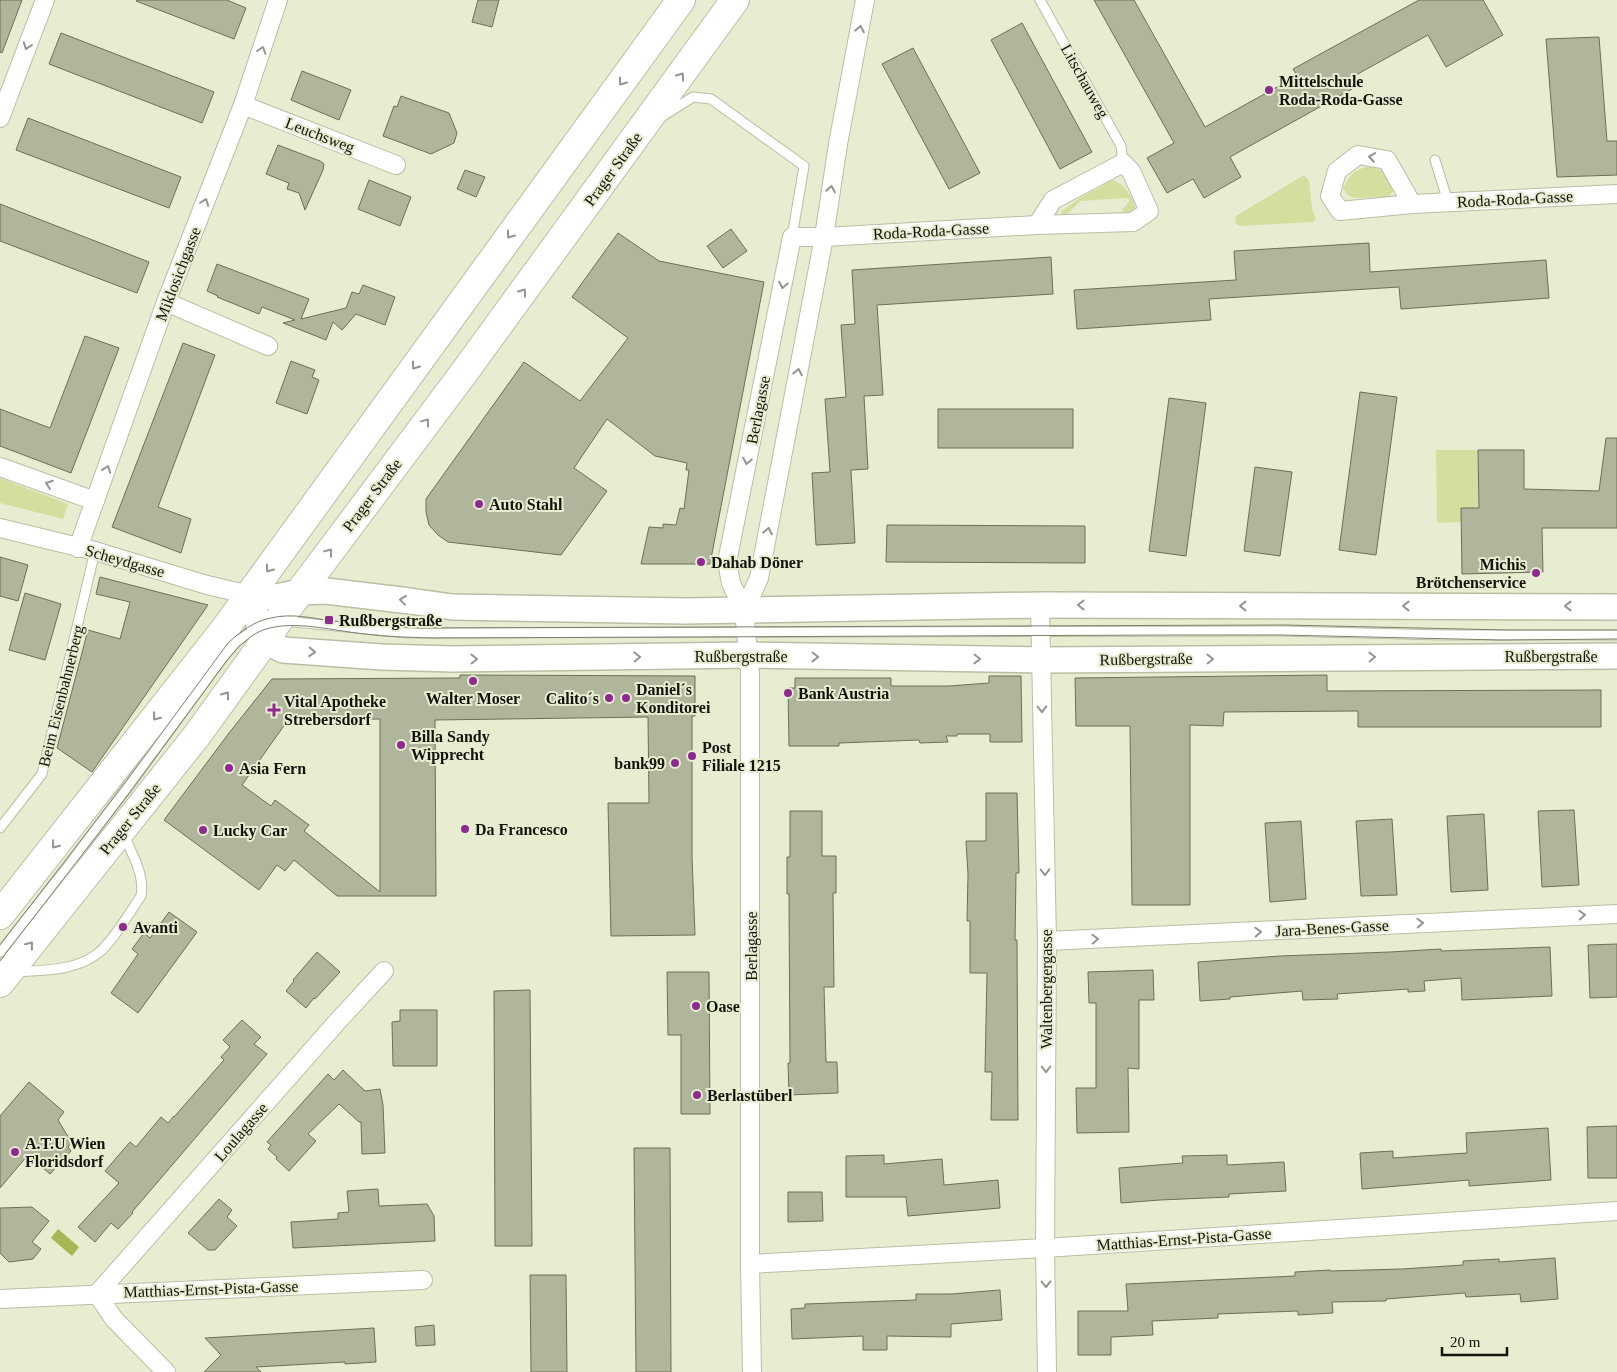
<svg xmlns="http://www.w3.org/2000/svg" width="1617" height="1372" font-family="Georgia,serif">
	<rect width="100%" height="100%" fill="#e7edd1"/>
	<g fill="#d2df9f">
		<path d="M1370 166 1383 171 1393 191 1389 197 1355 198 1349 196 1343 189C1350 174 1354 170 1370 166Z"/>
		<path d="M1304 175 1309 181 1312 209 1316 219 1313 222 1240 226 1235 223 1236 216Z"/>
		<path d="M1113 180C1126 185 1132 196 1136 209L1126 215 1122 210 1130 200 1127 198 1080 201 1065 217H1061V212L1078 199Z"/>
		<path d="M1436 450H1478L1479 508 1461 522 1437 523Z"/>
		<path d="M0 478 68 504 63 519 0 503Z"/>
	</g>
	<path fill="#a7b753" d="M58 1229 79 1247 72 1256 51 1238Z"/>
	<g fill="#b0b69b" stroke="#6b7057" fill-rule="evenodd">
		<path d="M0 0H22L2 53 0 52Z"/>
		<path d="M137 0H227L246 8 234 39 136 1Z"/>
		<path d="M478 0H499L492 27 472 22Z"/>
		<path d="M1094 0H1134L1205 127 1297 76 1293 69 1419 0H1483L1503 35 1446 67 1428 35 1347 80 1352 89 1230 157 1241 177 1204 198 1193 179 1167 193 1147 158 1174 143Z"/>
		<path d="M1022 23 1092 152 1060 169 991 40Z"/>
		<path d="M61 33 214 92 202 123 49 64Z"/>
		<path d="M1599 37 1607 141H1617V175L1557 177 1546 39Z"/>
		<path d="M913 48 980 173 949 189 882 64Z"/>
		<path d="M302 71 351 90 339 120 291 100Z"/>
		<path d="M401 96 449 113 457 133 454 143 431 154 383 136 394 106 397 107Z"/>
		<path d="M28 118 181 177 169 208 16 150Z"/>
		<path d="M278 145 320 161 324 164 323 170 305 210 299 193 287 189 289 183 266 174Z"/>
		<path d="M465 170 485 177 476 197 457 189Z"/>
		<path d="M369 180 411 197 400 226 358 209Z"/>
		<path d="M0 204 149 262 137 293 0 241Z"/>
		<path d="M731 229 747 251 723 268 707 246Z"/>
		<path d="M618 233 659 261 764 282 710 564H641L649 527 663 528V524L676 525 680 508 684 509 689 470H686L687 463 655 456 607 419 574 468 607 491 561 555 448 542 438 535 429 525 426 512V499L524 362 580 401 628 338 572 297Z"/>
		<path d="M1369 243 1370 272 1546 260 1549 298 1401 309 1399 287 1209 299 1211 320 1077 329 1074 290 1236 280 1234 251Z"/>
		<path d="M1051 257 1053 294 877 305 883 395 864 396 868 469 851 470 855 543 816 545 812 473 830 472 825 399 846 397 841 325 855 324 852 270Z"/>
		<path d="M217 264 309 299 301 319 346 308 352 292 359 294 363 285 395 297 385 325 356 314 342 330 333 322 326 340 283 323 295 320 262 307 259 314 217 297 218 296 207 291Z"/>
		<path d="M85 336 119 348 71 473 0 446V409L50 428Z"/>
		<path d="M183 343 215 355 158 507 191 519 181 553 112 527Z"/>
		<path d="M291 361 315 370 312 377 319 380 307 414 276 403Z"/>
		<path d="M1360 392 1397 397 1376 555 1339 550Z"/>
		<path d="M1169 398 1206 403 1186 556 1149 551Z"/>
		<rect x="938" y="409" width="135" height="39"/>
		<path d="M1606 438H1617V528H1542L1543 572 1462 574 1461 508H1479L1478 450H1524V489L1599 491Z"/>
		<path d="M1255 467 1292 472 1280 556 1244 551Z"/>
		<path d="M887 525 1085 526V563L886 562Z"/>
		<path d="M0 557 28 565 18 601 0 596Z"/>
		<path d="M100 577 208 605 92 772 57 748 88 630 120 639 130 602 96 594Z"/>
		<path d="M25 593 61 604 45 660 9 650Z"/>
		<path d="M460 675 695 676V716H692V856L695 935 611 936 608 803H649L648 717 435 720 436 896H337L294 860 285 871 277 865 259 890 164 820 229 733 272 679 460 678ZM380 719V892L304 831 309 825 275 800 271 806 242 785 288 720Z"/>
		<path d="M1327 675V691L1601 690V727H1358V711L1224 712 1223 726 1190 725V905H1132L1130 726H1076L1075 678Z"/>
		<path d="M989 676H1021L1022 742H990V734H957V736H946L948 742 920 743 919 740 839 743V746H789L788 688H795V678H891V686H949L989 683Z"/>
		<path d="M986 793H1017L1019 873H1016L1015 940H1017L1018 1120H991L992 1072H985L987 973H970V921H967L968 874 966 841H986Z"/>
		<path d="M1574 810 1579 885 1542 887 1538 811Z"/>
		<path d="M790 811H822V856H836V893H833L834 987H824L826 1062H837L838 1093 789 1095 788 1063H790L789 894H787V857H790Z"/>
		<path d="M1484 814 1488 890 1451 892 1447 816Z"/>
		<path d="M1392 819 1397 895 1361 896 1356 821Z"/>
		<path d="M1301 821 1306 899 1270 902 1265 823Z"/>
		<path d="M169 912 197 932 138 1013 111 993 138 954 132 949 144 933 150 938Z"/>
		<path d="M1617 944V997L1590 998 1588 945Z"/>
		<path d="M1550 947 1552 996 1462 1000 1461 978 1424 981 1425 991 1408 992V989L1337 994 1338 999 1303 1000 1302 991 1230 997V999L1200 1001 1198 962 1280 956 1390 952 1441 949V951Z"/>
		<path d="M317 952 340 972 315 999 314 998 306 1008 286 991 294 981 293 980Z"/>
		<path d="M1153 970 1154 1000H1139V1069L1128 1068 1129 1132 1077 1133 1076 1088H1096V1003H1089L1088 972Z"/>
		<path d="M667 972H709L710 1114H681V1035H668Z"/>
		<path d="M530 990 532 1246H495L494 991Z"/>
		<path d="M400 1010H437V1066H393L392 1022 400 1021Z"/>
		<path d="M242 1020 261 1037 254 1044 267 1054 132 1212 133 1213 118 1229 111 1223 95 1242 78 1227 119 1183 105 1171 130 1142 136 1147 161 1117 168 1123 174 1116V1117L224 1060 221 1057 230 1047 223 1040Z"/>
		<path d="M343 1070 365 1091 380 1089 383 1105 385 1153 362 1154 361 1122H359L339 1104 308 1134 316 1141 289 1171 276 1159 277 1157 268 1149 271 1145 267 1142 328 1074 334 1080Z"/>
		<path d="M29 1082 64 1112 58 1120 67 1135 74 1141 68 1147 71 1151 50 1174 28 1155 0 1188V1116Z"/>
		<path d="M1617 1126V1178H1588L1587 1127Z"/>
		<path d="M1548 1128 1551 1180 1469 1186V1180L1362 1189 1360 1153 1393 1151V1158L1467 1153 1466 1133Z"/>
		<path d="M634 1148H670L671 1372H636Z"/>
		<path d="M884 1155V1164L942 1159 944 1185 998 1180 1000 1208 908 1216 906 1197H846V1156Z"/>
		<path d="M1227 1155V1165L1284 1162 1286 1191 1229 1194V1197L1160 1200 1121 1203 1119 1168 1183 1163 1182 1156Z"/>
		<path d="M378 1189 379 1206 427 1204 434 1216 435 1241 293 1248 291 1222 338 1219V1213L349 1212 347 1191Z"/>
		<path d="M788 1192H822L823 1221 788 1222Z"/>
		<path d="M219 1199 232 1210 227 1217 237 1226 215 1250H208L188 1233Z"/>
		<path d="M32 1207 49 1221 32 1242 41 1249 33 1259 9 1262 0 1253V1208Z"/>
		<path d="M1555 1258 1558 1299 1521 1302 1520 1294 1466 1297 1465 1293 1386 1299V1301L1332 1302 1333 1313 1298 1315V1311L1218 1314V1318L1152 1321 1153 1335 1111 1337V1355H1078V1311H1128L1126 1284 1295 1276V1272L1330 1270V1271L1402 1269 1463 1265V1261L1499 1259V1262Z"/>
		<path d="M530 1275H566L567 1372H531Z"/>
		<path d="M1000 1290 1002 1320 951 1324V1337L887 1336V1350H863V1336L792 1339 791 1309 805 1308V1304L916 1300V1294H951Z"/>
		<path d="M434 1325 435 1345 416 1346 415 1327Z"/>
		<path d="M374 1328 376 1362 345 1364V1362L256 1367 261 1372H204L221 1355 205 1338Z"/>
	</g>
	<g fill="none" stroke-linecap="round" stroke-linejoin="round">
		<g stroke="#b9bfa4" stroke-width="11">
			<g id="lane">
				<path d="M1040 0 1121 146 1123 163"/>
				<path d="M663 116 693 97 711 99 804 166 792 237"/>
				<path d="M1435 160 1448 202"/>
				<path d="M284 621 407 633 1281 631 1442 635H1617"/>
				<path d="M0 828 42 774 95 551"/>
				<path d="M0 952 70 864 218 664 236 642 257 628"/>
				<path d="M16 972C43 970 75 971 97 954 112 943 130 912 141 896 145 874 132 855 124 835"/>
			</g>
		</g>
		<g stroke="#b9bfa4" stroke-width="20">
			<g id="street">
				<path d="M243 105 396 165"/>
				<path d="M0 118 45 0"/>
				<path d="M1123 163 1131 171 1149 211 1133 222 1037 225 1053 200Z"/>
				<path d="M1412 204 1387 160 1358 155 1337 171 1330 196 1340 211 1412 204 1617 194"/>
				<path d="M166 302 268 346"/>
				<path d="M0 467 95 501"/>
				<path d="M0 528 95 551 207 585 250 595"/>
				<path d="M78 548 166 302 243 105 278 0"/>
				<path d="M1040 605 1047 941 1045 1248 1047 1372"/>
				<path d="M744 611 759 578 824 237 838 144 865 0"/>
				<path d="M1047 941 1617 914"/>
				<path d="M750 1264 1045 1248 1617 1211"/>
				<path d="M0 1299 423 1280"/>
				<path d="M166 1372 114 1319 97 1294 337 1022 384 971"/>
				<path d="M752 1372 750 1264V673L744 611 731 583 727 562 792 237H824L1037 225"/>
			</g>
		</g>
		<g stroke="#b9bfa4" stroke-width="28">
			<path id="secondary" d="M1617 607 1040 605 686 611 452 607 410 601 326 591 300 592 276 597 250 595 261 632 265 641 283 650 382 657 452 659 749 655 1042 660 1617 656"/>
		</g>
		<g stroke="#b9bfa4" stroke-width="30">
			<g id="primary">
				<path d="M0 915 224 630 681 0"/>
				<path d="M0 983 198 734 265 641 278 621 463 374 735 0"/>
			</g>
		</g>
		<use href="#lane" stroke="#fff" stroke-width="9"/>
		<use href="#street" stroke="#fff" stroke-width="18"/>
		<use href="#secondary" stroke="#fff" stroke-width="25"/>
		<use href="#primary" stroke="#fff" stroke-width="28"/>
		<g stroke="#7c806d" stroke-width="1">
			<path d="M0 945 125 783 228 643C240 632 254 621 271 618 291 613 312 618 332 621 362 624 391 627 421 628L1286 625 1506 630H1617"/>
			<path d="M0 961 132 790 228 659C238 647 250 634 266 629 295 620 335 631 365 634 387 637 409 637 430 638L1172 635H1282L1501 640 1617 639"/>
		</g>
	</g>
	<defs><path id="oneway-chevron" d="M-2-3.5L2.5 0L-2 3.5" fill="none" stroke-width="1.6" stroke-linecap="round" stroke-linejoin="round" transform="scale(1.25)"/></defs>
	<g stroke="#949591">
		<use href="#oneway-chevron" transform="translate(860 29) rotate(-79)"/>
		<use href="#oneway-chevron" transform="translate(27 46) rotate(110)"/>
		<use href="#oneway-chevron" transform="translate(262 50) rotate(-72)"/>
		<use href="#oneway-chevron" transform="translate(681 76) rotate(-54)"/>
		<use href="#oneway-chevron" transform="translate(622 82) rotate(126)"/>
		<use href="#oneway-chevron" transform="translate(1372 157) rotate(-171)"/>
		<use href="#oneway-chevron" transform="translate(831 189) rotate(-81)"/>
		<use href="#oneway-chevron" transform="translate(205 202) rotate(-69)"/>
		<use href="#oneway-chevron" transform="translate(510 235) rotate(126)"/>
		<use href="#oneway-chevron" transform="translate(783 285) rotate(101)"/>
		<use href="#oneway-chevron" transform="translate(523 292) rotate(-54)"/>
		<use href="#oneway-chevron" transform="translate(415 366) rotate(126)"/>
		<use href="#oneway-chevron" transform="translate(798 372) rotate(-79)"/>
		<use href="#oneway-chevron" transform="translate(426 422) rotate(-53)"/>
		<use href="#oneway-chevron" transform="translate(747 461) rotate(101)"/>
		<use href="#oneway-chevron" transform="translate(107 469) rotate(-70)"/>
		<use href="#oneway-chevron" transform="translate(49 484) rotate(-160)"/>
		<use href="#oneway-chevron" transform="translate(768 531) rotate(-79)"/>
		<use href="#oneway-chevron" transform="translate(329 552) rotate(-53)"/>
		<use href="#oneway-chevron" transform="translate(269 569) rotate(126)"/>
		<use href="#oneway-chevron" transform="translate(403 600) rotate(-173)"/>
		<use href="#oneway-chevron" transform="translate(1081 605) rotate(-180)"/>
		<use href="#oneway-chevron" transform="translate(1243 606) rotate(-180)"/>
		<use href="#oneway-chevron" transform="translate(1406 606) rotate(-180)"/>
		<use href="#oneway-chevron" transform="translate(1568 606) rotate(-180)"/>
		<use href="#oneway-chevron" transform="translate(312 652) rotate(4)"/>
		<use href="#oneway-chevron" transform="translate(637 657) rotate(-1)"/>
		<use href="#oneway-chevron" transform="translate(815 657) rotate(1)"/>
		<use href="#oneway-chevron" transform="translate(1372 657) rotate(-1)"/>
		<use href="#oneway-chevron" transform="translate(474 659) rotate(-1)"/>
		<use href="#oneway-chevron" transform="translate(977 659) rotate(1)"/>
		<use href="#oneway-chevron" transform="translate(1210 659) rotate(-1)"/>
		<use href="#oneway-chevron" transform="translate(226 695) rotate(-54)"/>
		<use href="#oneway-chevron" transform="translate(1042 709) rotate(89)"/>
		<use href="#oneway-chevron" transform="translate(156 717) rotate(128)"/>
		<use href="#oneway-chevron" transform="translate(55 845) rotate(128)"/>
		<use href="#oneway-chevron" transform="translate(1045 872) rotate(89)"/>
		<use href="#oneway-chevron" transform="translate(1582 915) rotate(-3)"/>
		<use href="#oneway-chevron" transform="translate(1420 923) rotate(-3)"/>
		<use href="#oneway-chevron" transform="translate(1258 932) rotate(-3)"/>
		<use href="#oneway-chevron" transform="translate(1095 939) rotate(-3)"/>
		<use href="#oneway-chevron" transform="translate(30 945) rotate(-52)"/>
		<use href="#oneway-chevron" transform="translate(1046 1069) rotate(90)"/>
		<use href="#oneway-chevron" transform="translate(1046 1284) rotate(89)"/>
	</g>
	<g fill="#8d298f" stroke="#e7edd1" stroke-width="2">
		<circle cx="1269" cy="90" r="5"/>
		<circle cx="479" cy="504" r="5"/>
		<circle cx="701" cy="562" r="5"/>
		<circle cx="1536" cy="573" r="5"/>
		<rect x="324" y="615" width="10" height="10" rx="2.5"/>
		<circle cx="473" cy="681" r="5"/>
		<circle cx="788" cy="693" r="5"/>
		<circle cx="609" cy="698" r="5"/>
		<circle cx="626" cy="698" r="5"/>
		<path d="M271.5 702.5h5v5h5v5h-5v5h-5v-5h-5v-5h5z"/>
		<circle cx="401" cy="745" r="5"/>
		<circle cx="692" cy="756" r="5"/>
		<circle cx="675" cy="763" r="5"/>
		<circle cx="229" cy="768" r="5"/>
		<circle cx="465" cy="829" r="5"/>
		<circle cx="203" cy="830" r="5"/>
		<circle cx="123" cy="927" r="5"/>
		<circle cx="696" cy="1006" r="5"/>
		<circle cx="697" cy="1095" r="5"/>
		<circle cx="15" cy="1152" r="5"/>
	</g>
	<g text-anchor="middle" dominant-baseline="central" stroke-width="4" stroke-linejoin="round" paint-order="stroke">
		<g font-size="16" fill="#12140a" stroke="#e7edd1">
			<text transform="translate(1085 81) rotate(61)">Litschauweg</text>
			<text transform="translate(320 135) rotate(21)">Leuchsweg</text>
			<text transform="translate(613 169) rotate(-54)">Prager Straße</text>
			<text transform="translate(1515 199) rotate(-3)">Roda-Roda-Gasse</text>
			<text transform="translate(931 231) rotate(-3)">Roda-Roda-Gasse</text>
			<text transform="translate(178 274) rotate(-69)">Miklosichgasse</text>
			<text transform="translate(758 410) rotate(-79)">Berlagasse</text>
			<text transform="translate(372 495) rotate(-53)">Prager Straße</text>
			<text transform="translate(125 561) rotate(16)">Scheydgasse</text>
			<text x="741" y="656">Rußbergstraße</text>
			<text x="1551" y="656">Rußbergstraße</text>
			<text transform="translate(1146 659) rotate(-1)">Rußbergstraße</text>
			<text transform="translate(61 696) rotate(-76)">Beim Eisenbahnerberg</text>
			<text transform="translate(130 819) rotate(-51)">Prager Straße</text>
			<text transform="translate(1332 928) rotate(-3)">Jara-Benes-Gasse</text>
			<text transform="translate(751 946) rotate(-90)">Berlagasse</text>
			<text transform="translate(1046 989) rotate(-90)">Waltenbergergasse</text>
			<text transform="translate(241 1132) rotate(-49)">Loulagasse</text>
			<text transform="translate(1184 1239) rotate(-4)">Matthias-Ernst-Pista-Gasse</text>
			<text transform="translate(211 1289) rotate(-2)">Matthias-Ernst-Pista-Gasse</text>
		</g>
		<g font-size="16" font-weight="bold" fill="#12140a" stroke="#e7edd1" text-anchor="start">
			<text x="1279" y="81">Mittelschule<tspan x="1279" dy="18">Roda-Roda-Gasse</tspan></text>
			<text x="489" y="504">Auto Stahl</text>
			<text x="711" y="562">Dahab Döner</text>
			<text x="1526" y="564" text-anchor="end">Michis<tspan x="1526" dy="18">Brötchenservice</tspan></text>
			<text x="339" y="620">Rußbergstraße</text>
			<text x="636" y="689">Daniel´s<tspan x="636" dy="18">Konditorei</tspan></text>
			<text x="798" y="693">Bank Austria</text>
			<text x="473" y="698" text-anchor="middle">Walter Moser</text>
			<text x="599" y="698" text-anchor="end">Calito´s</text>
			<text x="284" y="701">Vital Apotheke<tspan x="284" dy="18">Strebersdorf</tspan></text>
			<text x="411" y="736">Billa Sandy<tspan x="411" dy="18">Wipprecht</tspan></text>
			<text x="702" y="747">Post<tspan x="702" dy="18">Filiale 1215</tspan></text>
			<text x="665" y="763" text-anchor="end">bank99</text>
			<text x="239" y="768">Asia Fern</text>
			<text x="475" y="829">Da Francesco</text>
			<text x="213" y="830">Lucky Car</text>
			<text x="133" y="927">Avanti</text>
			<text x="706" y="1006">Oase</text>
			<text x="707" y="1095">Berlastüberl</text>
			<text x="25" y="1143">A.T.U Wien<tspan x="25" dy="18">Floridsdorf</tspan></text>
		</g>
	</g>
	<path d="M1442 1347v8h65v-8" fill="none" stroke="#12140a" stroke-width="2.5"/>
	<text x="1450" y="1347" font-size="15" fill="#12140a" stroke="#e7edd1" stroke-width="4" paint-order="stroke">20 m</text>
</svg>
